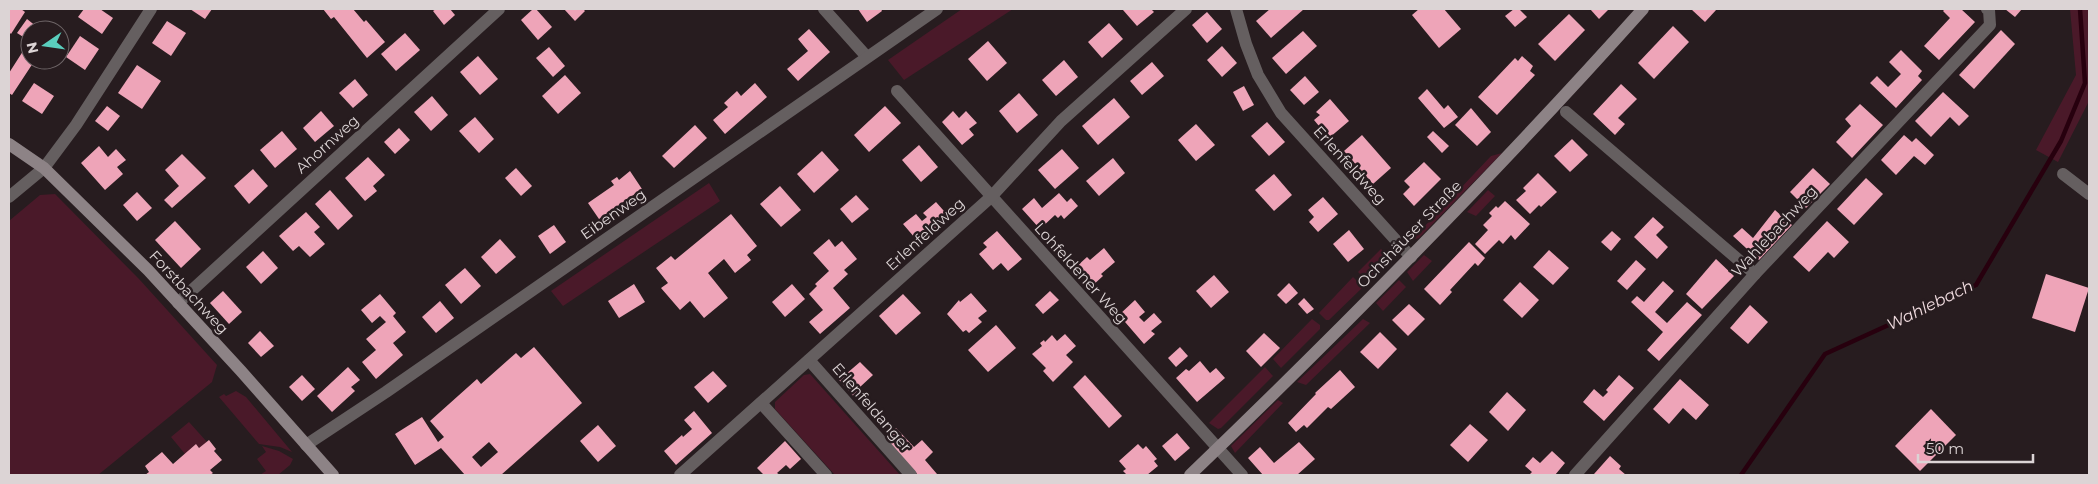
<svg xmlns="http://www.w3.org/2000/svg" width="2098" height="484" font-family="Montserrat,sans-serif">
	<rect width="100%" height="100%" fill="#271c1f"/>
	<g fill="#4a1929">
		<path d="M962 9H1013L904 80 888 60Z"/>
		<path d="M2070 9H2089V101L2058 162 2036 150 2076 75Z"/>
		<path d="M1502 153 1419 238 1413 240 1412 235 1423 228 1491 156Z"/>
		<path d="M709 183 720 201 563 306 551 291Z"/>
		<path d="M1488 190 1495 196 1476 216 1467 212Z"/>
		<path d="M55 194 139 279 217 365 212 382 98 475H9V221L40 195Z"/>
		<path d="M1381 249 1389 257 1387 260 1368 282 1358 272Z"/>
		<path d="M1424 255 1432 261 1413 281 1407 272Z"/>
		<path d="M1353 277 1363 287 1329 320H1326L1319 313Z"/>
		<path d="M1399 280 1406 287 1383 311 1376 303Z"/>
		<path d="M1312 319 1320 325V329L1281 368 1273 359Z"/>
		<path d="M1363 319 1370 323 1306 385 1297 382Z"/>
		<path d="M1265 367 1273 376 1221 428 1218 429 1209 423Z"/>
		<path d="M810 374 900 475H835L775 409V402L804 375Z"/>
		<path d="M236 391 246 397 292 452 280 447 259 444 219 397 224 394 226 396Z"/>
		<path d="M1278 400 1283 403 1235 453 1231 446Z"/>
		<path d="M189 422 207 442 199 448 196 444 185 454 171 437Z"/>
		<path d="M262 446 279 451 293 459 290 465 278 475H260L266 471 257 459 266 452Z"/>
	</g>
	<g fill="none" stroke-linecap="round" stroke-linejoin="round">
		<path stroke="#27000e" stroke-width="4.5" d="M1741 475 1825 354 1976 285 2061 141 2085 83 2080 9"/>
	</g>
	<g fill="#eea4b8" fill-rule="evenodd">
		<path d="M9 9H21L25 12 11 34 9 32Z"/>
		<path d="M84 9H100L113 18 102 34 78 17Z"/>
		<path d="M190 9H212L205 19Z"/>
		<path d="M323 9H353L364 22 366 20 385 42 367 58 334 17 331 19Z"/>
		<path d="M436 9H450L455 15 444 25 433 11Z"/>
		<path d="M533 9H536L552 27 538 40 521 20Z"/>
		<path d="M564 9H583L585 11 575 21Z"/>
		<path d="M858 9H881L882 11 867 22Z"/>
		<path d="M1125 9H1151L1154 12 1137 26 1123 10Z"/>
		<path d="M1270 9H1304L1271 38 1256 21Z"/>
		<path d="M1419 9H1444L1461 29 1439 48 1412 15Z"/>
		<path d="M1514 9H1519L1527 17 1515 27 1505 16Z"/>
		<path d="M1590 9H1609L1599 19Z"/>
		<path d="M1691 9H1717L1705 22Z"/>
		<path d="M1945 9H1961L1975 22 1939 60 1924 46 1950 18 1943 11Z"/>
		<path d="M2005 9H2022L2015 17Z"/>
		<path d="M1207 12 1222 29 1207 43 1192 25Z"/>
		<path d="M1569 14 1585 30 1555 61 1538 44Z"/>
		<path d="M27 19 37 27 35 30H30L28 40 17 33Z"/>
		<path d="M167 21 186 33 171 56 152 43Z"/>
		<path d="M1109 23 1123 39 1102 58 1088 42Z"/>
		<path d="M1673 26 1689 42 1654 79 1638 63Z"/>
		<path d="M809 29 830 52 798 81 787 69 808 51 798 39Z"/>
		<path d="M2001 30 2015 44 1974 89 1959 75Z"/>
		<path d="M1303 31 1317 46 1286 74 1272 58Z"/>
		<path d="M405 33 420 50 396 71 381 54Z"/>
		<path d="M80 36 99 49 85 70 66 57Z"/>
		<path d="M988 41 1007 63 987 81 968 59Z"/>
		<path d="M1222 46 1237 63 1222 77 1207 60Z"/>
		<path d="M549 47 565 66 553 77 536 58Z"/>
		<path d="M25 48 30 51V60H35L12 95 9 93V73Z"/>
		<path d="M1901 50 1922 71 1918 76 1922 80 1896 108 1870 83 1877 76 1888 87 1901 74 1889 62Z"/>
		<path d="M478 56 498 79 480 95 460 72Z"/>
		<path d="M1522 56 1533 66 1530 71 1535 75 1497 115 1478 97 1515 58 1518 61Z"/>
		<path d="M1064 60 1078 77 1056 96 1042 80Z"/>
		<path d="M1152 62 1164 76 1142 95 1130 81Z"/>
		<path d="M137 65 161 81 142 109 118 93Z"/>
		<path d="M565 75 581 93 558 114 542 96Z"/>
		<path d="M1305 76 1319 92 1304 105 1290 90Z"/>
		<path d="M355 79 368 95 353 108 339 93Z"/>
		<path d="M34 83 54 96 42 114 22 101Z"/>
		<path d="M755 83 767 97 725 134 713 120 728 107 724 103 737 91 741 96Z"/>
		<path d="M1621 84 1637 99 1618 118 1625 124 1615 135 1593 114Z"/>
		<path d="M1244 86 1254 105 1243 111 1233 92Z"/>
		<path d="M1427 89 1444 109 1448 105 1458 117 1444 128 1418 98Z"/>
		<path d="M1943 92 1969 116 1959 126 1950 117 1931 137 1915 121Z"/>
		<path d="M1019 93 1038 115 1017 133 999 111Z"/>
		<path d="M432 96 448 115 431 131 414 112Z"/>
		<path d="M1114 98 1130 117 1098 145 1082 126Z"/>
		<path d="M1330 99 1349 121 1329 138 1314 120 1320 115 1316 112Z"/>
		<path d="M1860 104 1883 125 1852 158 1836 142 1851 126 1845 119Z"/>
		<path d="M107 106 120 116 108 131 95 121Z"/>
		<path d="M885 106 901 123 869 152 854 135Z"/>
		<path d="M1471 108 1491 132 1477 146 1455 125Z"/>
		<path d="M321 111 334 126 315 142 303 128Z"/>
		<path d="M953 111 959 118 966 111 977 123 969 129 974 135 962 145 942 122Z"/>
		<path d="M475 117 494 139 479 153 459 131Z"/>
		<path d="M1267 122 1285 142 1269 156 1251 136Z"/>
		<path d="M1196 124 1215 145 1196 161 1178 140Z"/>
		<path d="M695 125 707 138 674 168 662 156Z"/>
		<path d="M399 128 410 140 395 154 384 142Z"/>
		<path d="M282 131 297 149 275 168 260 150Z"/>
		<path d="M1433 131 1449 146 1442 153 1427 137Z"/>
		<path d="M1362 135 1391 168 1373 184 1344 151Z"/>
		<path d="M1904 135 1912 142 1916 138 1934 155 1925 165 1914 156 1896 175 1881 160Z"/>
		<path d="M1572 139 1588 155 1570 172 1554 156Z"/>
		<path d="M919 145 938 167 921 182 902 160Z"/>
		<path d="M99 146 108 157 116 149 126 160 117 167 123 174 105 190 81 163Z"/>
		<path d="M1062 149 1079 168 1055 189 1038 170Z"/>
		<path d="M822 151 839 170 814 193 797 174Z"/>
		<path d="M182 154 206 178 172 208 164 200 179 186 165 170Z"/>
		<path d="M368 157 385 175 373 186 377 191 365 201 345 178Z"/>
		<path d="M1113 158 1125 173 1099 196 1086 181Z"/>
		<path d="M1424 162 1441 179 1414 206 1403 194 1410 187 1404 181Z"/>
		<path d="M516 168 532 186 521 196 505 178Z"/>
		<path d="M1813 168 1830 184 1806 208 1790 192Z"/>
		<path d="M253 169 268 186 249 204 234 186Z"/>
		<path d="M630 171 642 189 599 219 588 203 614 185 611 181 617 177 619 180Z"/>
		<path d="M1538 173 1557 192 1541 207 1539 205 1530 214 1516 200 1526 191 1523 188Z"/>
		<path d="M1274 174 1292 195 1274 211 1255 190Z"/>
		<path d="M1866 178 1883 194 1854 225 1837 209Z"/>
		<path d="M780 186 801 210 781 227 760 204Z"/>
		<path d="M330 190 353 216 338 230 315 204Z"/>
		<path d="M137 192 152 208 137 221 123 205Z"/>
		<path d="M1059 193 1067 202 1071 198 1078 206 1064 219 1061 215 1058 218 1055 215 1040 229 1022 209 1034 198 1042 208Z"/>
		<path d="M856 195 869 209 852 223 840 209Z"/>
		<path d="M1323 197 1338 214 1318 232 1309 222 1314 217 1308 210Z"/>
		<path d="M1505 201 1530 224 1515 240 1511 235 1503 244 1499 240 1485 254 1475 244 1488 230 1483 225 1492 216 1489 213 1496 206 1498 208Z"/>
		<path d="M936 202 951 219 921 245 903 224 916 214 922 221 927 217 923 213Z"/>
		<path d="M1775 210 1792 225 1759 260 1733 236 1742 228 1753 238Z"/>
		<path d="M306 212 320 227 314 232 325 244 310 257 299 246 293 251 279 236Z"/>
		<path d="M731 214 757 246 747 255 751 260 735 273 724 259 708 273 728 298 704 318 690 301 680 310 661 288 668 283 656 268 671 256 675 260Z"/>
		<path d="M1653 217 1664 227 1656 235 1668 247 1657 259 1634 237Z"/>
		<path d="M175 221 201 249 181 268 155 240Z"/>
		<path d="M1827 221 1849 242 1834 258 1828 252 1809 272 1793 257Z"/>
		<path d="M554 225 566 242 550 254 538 236Z"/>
		<path d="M1349 230 1364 249 1348 262 1333 244Z"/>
		<path d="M997 231 1022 259 1008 271 1001 263 993 270 979 254 987 247 983 243Z"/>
		<path d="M1612 231 1621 239 1611 251 1601 242Z"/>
		<path d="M500 239 516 257 496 274 481 257Z"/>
		<path d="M829 239 835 247 842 241 857 259 844 270 848 274 833 288 850 308 820 334 809 322 823 310 809 294 817 286 815 284 829 271 813 253Z"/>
		<path d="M1469 242 1485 258 1478 266 1475 263 1450 290 1452 292 1440 305 1424 289Z"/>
		<path d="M1104 248 1115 262 1101 274 1103 276 1092 286 1076 267 1087 257 1090 260Z"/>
		<path d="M1549 250 1569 268 1553 285 1533 267Z"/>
		<path d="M263 251 278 268 261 284 246 267Z"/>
		<path d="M1716 259 1734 276 1702 309 1686 294Z"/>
		<path d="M1636 260 1646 269 1627 290 1617 281Z"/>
		<path d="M465 268 481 286 461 304 445 285Z"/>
		<path d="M2046 274 2089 288 2075 332 2032 318Z"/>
		<path d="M1214 275 1229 292 1211 308 1196 291Z"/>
		<path d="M1663 281 1674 291 1655 312 1667 323 1687 302 1702 315 1659 361 1647 350 1663 332 1631 302 1637 296 1644 302Z"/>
		<path d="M1520 282 1539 300 1522 318 1503 300Z"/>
		<path d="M1289 283 1298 293 1286 304 1277 295Z"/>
		<path d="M634 284 645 302 619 318 608 301Z"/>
		<path d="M792 284 805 299 785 317 772 302Z"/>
		<path d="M223 291 242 312 229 324 210 303Z"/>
		<path d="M1050 291 1059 300 1043 314 1035 305Z"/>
		<path d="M971 293 987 311 978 318 982 322 969 333 966 330 963 332 947 314 959 300 960 302Z"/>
		<path d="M380 294 396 313 393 316 406 332 393 343 403 355 376 379 362 362 376 350 366 339 386 322 380 316 372 323 361 310Z"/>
		<path d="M903 294 921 313 896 335 879 316Z"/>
		<path d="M1304 298 1314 309 1307 314 1298 304Z"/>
		<path d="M1135 300 1145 312 1139 317 1144 322 1154 313 1162 322 1151 331 1155 334 1144 344 1119 315Z"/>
		<path d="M440 301 454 318 436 333 422 317Z"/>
		<path d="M1409 304 1425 319 1408 336 1392 320Z"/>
		<path d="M1750 305 1768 322 1748 344 1730 328Z"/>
		<path d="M996 325 1016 348 988 372 968 350Z"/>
		<path d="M260 331 274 346 261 357 248 343Z"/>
		<path d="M1380 332 1397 349 1378 369 1360 352Z"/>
		<path d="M1264 333 1280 348 1261 367 1246 351Z"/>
		<path d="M1065 334 1076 346 1066 355 1073 362 1053 382 1043 371 1046 368 1032 354 1042 346 1040 343 1044 340 1045 342 1052 335 1057 341Z"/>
		<path d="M534 347 582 403 501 475 478 474 465 475 441 448 415 465 395 434 422 417 438 442 444 437 430 421 477 379 481 384 516 353 521 358ZM489 442 498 452 481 467 472 457Z"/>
		<path d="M1180 347 1188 356 1176 367 1168 358Z"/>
		<path d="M1200 361 1210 373 1216 368 1225 378 1197 402 1176 378 1186 369 1189 371Z"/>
		<path d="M860 362 873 375 860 387 864 392 856 399 839 380Z"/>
		<path d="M348 367 360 380 351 387 355 391 332 412 317 396Z"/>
		<path d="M1340 370 1355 387 1331 409 1328 407 1307 428 1304 425 1296 432 1288 423 1316 394 1315 393Z"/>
		<path d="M713 371 727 386 708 403 694 387Z"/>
		<path d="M302 375 315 389 302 401 289 387Z"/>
		<path d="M1085 375 1122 416 1109 428 1073 387Z"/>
		<path d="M1619 375 1634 388 1604 421 1583 402 1594 389 1603 397 1608 392 1606 390Z"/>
		<path d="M1680 379 1709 405 1696 420 1683 408 1669 424 1653 409Z"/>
		<path d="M1507 392 1526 410 1508 431 1489 412Z"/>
		<path d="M1931 409 1956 435 1920 471 1895 446Z"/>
		<path d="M694 411 712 433 676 465 664 451 682 435 683 437 692 429 684 420Z"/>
		<path d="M1470 424 1488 440 1468 462 1450 445Z"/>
		<path d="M598 425 616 446 598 462 580 441Z"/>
		<path d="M896 428 914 447 922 440 933 452 925 460 937 474 936 475H918L885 438Z"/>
		<path d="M1177 433 1190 448 1175 461 1162 446Z"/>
		<path d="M209 440 216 449 214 451 222 460 210 470 213 473 210 475H145L149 472 145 466 162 452 173 464 196 444 199 448Z"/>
		<path d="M785 441 801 459 790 469 786 465 777 473 780 475H764L757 468Z"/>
		<path d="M1299 442 1315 459 1297 475H1263L1248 458 1260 447 1274 463Z"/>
		<path d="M1138 444 1143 449 1146 446 1157 459 1154 461 1158 466 1147 475H1127L1123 471 1126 469 1119 461Z"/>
		<path d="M1552 451 1565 463 1555 475H1529L1532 472 1525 466 1533 457 1540 463Z"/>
		<path d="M1610 456 1621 466 1619 469 1626 475 1594 474Z"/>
	</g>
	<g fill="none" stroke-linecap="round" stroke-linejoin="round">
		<g stroke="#655f60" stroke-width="12">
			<path d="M824 9 867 57"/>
			<path d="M1236 9 1246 44 1258 75 1281 113 1411 257"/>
			<path d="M897 91 1242 475"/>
			<path d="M1566 112 1755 274"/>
			<path d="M2063 174 2089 194"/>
			<path d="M9 197 44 168 76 125 151 9"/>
			<path d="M178 303 499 9"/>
			<path d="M809 360 911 475"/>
			<path d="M761 403 826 475"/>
			<path d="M306 445 386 392 937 9"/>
			<path d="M680 475 991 197 1061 121 1186 9"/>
			<path d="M1575 475 1755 274 1990 25 1989 10 1987 9"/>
		</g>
		<g stroke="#8d8386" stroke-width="12">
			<path d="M9 144 44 168 148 270 241 371 333 475"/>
			<path d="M1190 475C1346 325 1499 170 1643 9"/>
		</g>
	</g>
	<g text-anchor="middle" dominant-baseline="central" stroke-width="5" stroke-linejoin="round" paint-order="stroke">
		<g font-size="15" fill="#dcd4d5" stroke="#271c1f">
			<text transform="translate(327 144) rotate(-42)">Ahornweg</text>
			<text transform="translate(1350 165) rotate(48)">Erlenfeldweg</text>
			<text transform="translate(613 214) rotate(-35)">Eibenweg</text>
			<text transform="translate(1774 231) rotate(-47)">Wahlebachweg</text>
			<text transform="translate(925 234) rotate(-42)">Erlenfeldweg</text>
			<text transform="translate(1409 234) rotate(-46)">Ochshäuser Straße</text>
			<text transform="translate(1081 273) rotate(48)">Lohfeldener Weg</text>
			<text transform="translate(189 292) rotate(47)">Forstbachweg</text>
			<text transform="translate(872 407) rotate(49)">Erlenfeldanger</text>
		</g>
		<g font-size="16" font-style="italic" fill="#f3dee2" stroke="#271c1f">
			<text transform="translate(1930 305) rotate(-26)">Wahlebach</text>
		</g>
	</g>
	<rect width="2098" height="484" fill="none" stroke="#dcd4d5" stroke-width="20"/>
	<g transform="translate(45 45) rotate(257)"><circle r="24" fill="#271c1f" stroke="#6f6668"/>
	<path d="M0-4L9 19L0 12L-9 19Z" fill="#5acebd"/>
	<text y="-8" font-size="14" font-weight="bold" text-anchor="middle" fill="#dcd4d5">N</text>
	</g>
	<path d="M1918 454v8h115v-8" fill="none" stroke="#dcd4d5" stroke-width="2.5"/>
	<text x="1926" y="454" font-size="15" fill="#dcd4d5" stroke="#271c1f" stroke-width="4" paint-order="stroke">50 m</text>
</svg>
